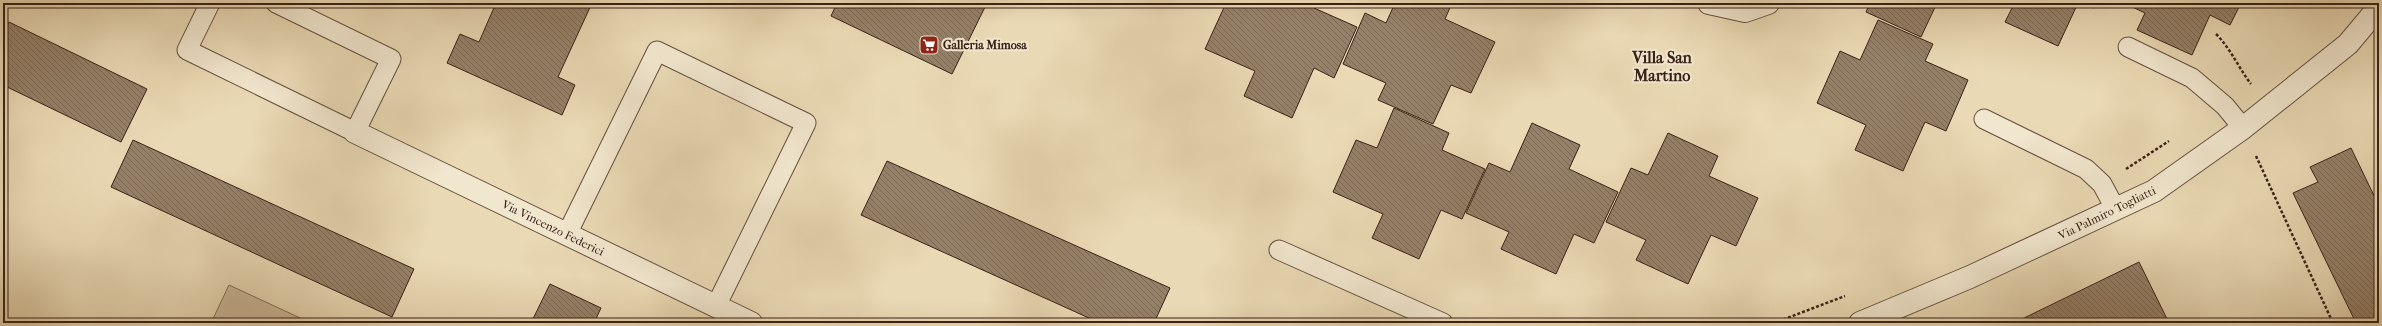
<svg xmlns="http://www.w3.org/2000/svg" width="2382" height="326" font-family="'IM FELL French Canon',serif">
	<defs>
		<pattern id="building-back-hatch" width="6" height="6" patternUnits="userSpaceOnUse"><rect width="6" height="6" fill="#958168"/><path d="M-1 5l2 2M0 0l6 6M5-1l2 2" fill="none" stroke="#7b6955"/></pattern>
	</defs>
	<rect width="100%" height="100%" fill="#e9d9b4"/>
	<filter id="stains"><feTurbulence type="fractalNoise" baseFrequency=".005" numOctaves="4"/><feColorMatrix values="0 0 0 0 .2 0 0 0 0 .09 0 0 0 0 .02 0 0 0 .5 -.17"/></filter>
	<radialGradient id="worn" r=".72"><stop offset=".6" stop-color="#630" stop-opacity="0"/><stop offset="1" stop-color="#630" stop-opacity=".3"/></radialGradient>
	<path fill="#cbba99" stroke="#826e58" d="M229 285 311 323H211Z"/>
	<g fill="url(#building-back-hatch)" stroke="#392116">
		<path d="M496 3H592L558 77 575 85 562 115 447 63 460 34 479 42Z"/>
		<path d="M837 3H987L952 74 831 16Z"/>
		<path d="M1226 3H1241L1249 6 1250 3H1316L1314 8 1357 27 1334 78 1314 68 1292 118 1244 96 1255 71 1205 49Z"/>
		<path d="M1395 3H1452L1445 19 1495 42 1471 93 1451 85 1433 124 1378 100 1386 83 1343 64 1365 13 1386 23Z"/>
		<path d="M1870 3H1937L1921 37 1866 12Z"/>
		<path d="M2007 3H2078L2058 46 2005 22 2013 6Z"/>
		<path d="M2082 3H2097L2094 8Z"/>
		<path d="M2124 3H2241L2230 25 2210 15 2192 55 2137 30 2145 13Z"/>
		<path d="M1878 20 1933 44 1925 61 1968 80 1946 131 1925 122 1903 171 1855 150 1866 125 1817 103 1840 51 1860 60Z"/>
		<path d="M9 22 147 89 121 142 3 85V35Z"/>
		<path d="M1394 108 1449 133 1442 150 1485 169 1462 219 1441 210 1419 259 1372 238 1383 214 1333 192 1356 140 1377 148Z"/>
		<path d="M1532 123 1580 145 1569 169 1618 192 1594 243 1574 234 1556 274 1501 249 1509 232 1466 213 1489 163 1510 172Z"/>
		<path d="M1668 133 1718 156 1709 176 1758 198 1736 246 1711 235 1688 284 1636 260 1646 240 1606 222 1631 168 1648 175Z"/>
		<path d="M133 140 414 269 392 317 111 187Z"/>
		<path d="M2351 148 2379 206V323H2356L2293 193 2318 182 2310 167Z"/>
		<path d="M887 161 1170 288 1154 323H1100L861 215Z"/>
		<path d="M2139 262 2169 323H2022L2020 320Z"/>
		<path d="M550 284 601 308 594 323H531Z"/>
	</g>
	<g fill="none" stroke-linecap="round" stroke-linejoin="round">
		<g stroke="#654f3e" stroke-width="21">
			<g id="service">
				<path d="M210 3 187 50 355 132 391 59 276 3"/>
				<path d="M2128 47 2192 78 2225 106 2243 128"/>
				<path d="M1984 119 2086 169 2102 184 2116 210"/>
				<path d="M567 234 657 51 806 123 716 306"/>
				<path d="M1279 250 1443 323"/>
			</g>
		</g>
		<g stroke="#654f3e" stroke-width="24">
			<g id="minor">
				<path d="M1709 3 1745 11 1768 3"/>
				<path d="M355 132 751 323"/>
				<path d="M1860 323 1970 277 2154 191 2243 128 2348 44 2379 7"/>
			</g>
		</g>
		<g stroke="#392116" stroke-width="2.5" stroke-dasharray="3 2" stroke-linecap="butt">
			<path d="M2216 34C2231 49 2238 67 2251 84"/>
			<path d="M2256 156 2333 323"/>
			<path d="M2126 169 2169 141"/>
			<path d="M1774 323 1845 296"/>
		</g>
		<use href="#service" stroke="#f1e6ce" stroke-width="19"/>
		<use href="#minor" stroke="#f1e6ce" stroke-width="22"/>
	</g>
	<defs>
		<g id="supermarket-square" transform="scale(1)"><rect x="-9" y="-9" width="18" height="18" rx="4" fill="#8f2418" stroke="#f1e6ce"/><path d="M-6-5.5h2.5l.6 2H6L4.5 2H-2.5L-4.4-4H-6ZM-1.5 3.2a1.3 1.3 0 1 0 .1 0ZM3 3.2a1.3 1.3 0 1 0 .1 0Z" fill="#fff"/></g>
	</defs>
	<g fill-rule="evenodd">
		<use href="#supermarket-square" x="929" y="45"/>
	</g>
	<g text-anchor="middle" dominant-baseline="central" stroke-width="4" stroke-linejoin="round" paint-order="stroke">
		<g font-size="12" font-weight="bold" fill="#392116" stroke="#f1e6ce" text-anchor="start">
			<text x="943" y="45">Galleria Mimosa</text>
		</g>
		<g font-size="12" fill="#392116" stroke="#f1e6ce">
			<text transform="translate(2107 213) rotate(-26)">Via Palmiro Togliatti</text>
			<text transform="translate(553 228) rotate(26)">Via Vincenzo Federici</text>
		</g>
		<g font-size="16" font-weight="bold" fill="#392116" stroke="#f1e6ce">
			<text x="1662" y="57">Villa San<tspan x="1662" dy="18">Martino</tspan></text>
		</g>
	</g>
	<rect width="2382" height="326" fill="none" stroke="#e9d9b4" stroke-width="16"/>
	<rect x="4" y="4" width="2374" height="318" fill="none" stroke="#392116" stroke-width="2"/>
	<rect x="8" y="8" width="2366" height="310" fill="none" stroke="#392116"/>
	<rect width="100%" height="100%" filter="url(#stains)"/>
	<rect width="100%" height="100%" fill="url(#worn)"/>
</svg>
